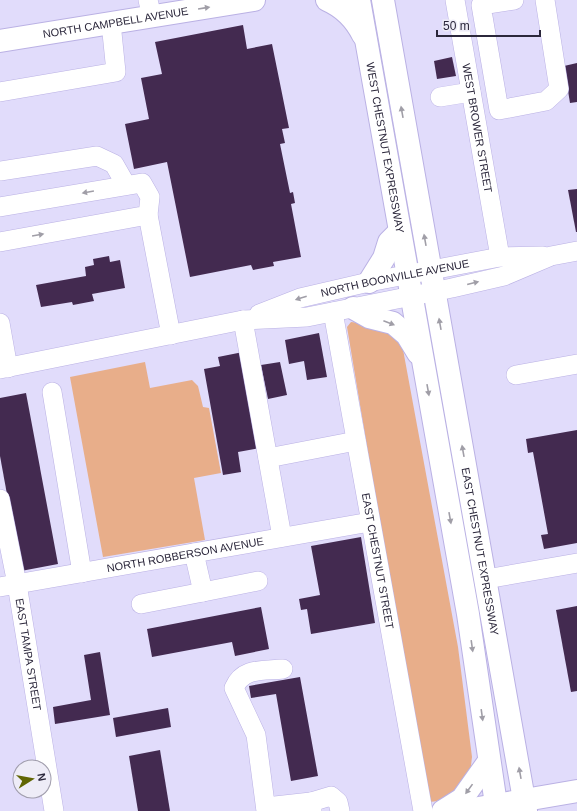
<svg xmlns="http://www.w3.org/2000/svg" width="577" height="811" font-family="Arial,sans-serif">
	<rect width="100%" height="100%" fill="#e1dcfb"/>
	<g fill="#e8ae8a">
		<path d="M351 322 385 326 402 344 458 647 472 757C471 764 471 774 467 780 460 791 442 802 429 802L426 799 347 327Z"/>
		<path d="M145 362 150 388 192 380 198 386 203 407 209 408 221 473 194 478 205 540 103 557 70 377Z"/>
	</g>
	<g fill="#432a50">
		<path d="M243 25 247 49 272 44 289 128 282 129 285 143 280 144 290 193 293 192 295 203 291 204 301 257 273 262 274 266 253 270 251 265 190 277 167 162 134 169 125 124 149 119 141 78 162 74 155 42Z"/>
		<path d="M452 57 456 76 437 79 434 61Z"/>
		<path d="M577 63V102L570 103 564 66Z"/>
		<path d="M577 189V232H576L568 190Z"/>
		<path d="M109 256 110 262 120 260 125 288 92 294 94 301 73 305 72 302 41 307 36 285 86 276 85 267 94 265 93 259Z"/>
		<path d="M319 333 327 377 307 380 304 361 289 364 285 340Z"/>
		<path d="M243 352 260 448 238 452 241 472 223 475 204 369 220 366 218 357Z"/>
		<path d="M280 362 287 395 268 399 261 365Z"/>
		<path d="M26 393 58 564 21 571 0 456V398Z"/>
		<path d="M577 430V543L544 549 541 535 548 534 533 452 528 453 526 439Z"/>
		<path d="M361 537 375 623 311 634 307 609 301 610 299 599 320 595 311 546Z"/>
		<path d="M577 606V691L571 692 556 610Z"/>
		<path d="M261 607 269 649 235 656 232 642 152 657 147 629Z"/>
		<path d="M100 652 110 715 55 724 53 707 91 700 84 655Z"/>
		<path d="M300 677 318 776 291 781 276 694 251 698 249 686Z"/>
		<path d="M168 708 171 727 116 737 113 718Z"/>
		<path d="M160 750 170 811H138L129 756Z"/>
	</g>
	<g fill="none" stroke-linecap="round" stroke-linejoin="round">
		<g stroke="#bab1e4" stroke-width="20">
			<g id="minor">
				<path d="M148 0 152 17"/>
				<path id="s1" d="M455 0 500 257"/>
				<path d="M514 0 481 5 499 110 546 101 559 89 545 0"/>
				<path d="M0 92 116 72 111 23"/>
				<path d="M440 97 471 92"/>
				<path d="M0 171 97 156 114 164 126 185"/>
				<path d="M0 207 142 183 150 197 148 215 0 242"/>
				<path d="M148 215 171 335"/>
				<path id="s2" d="M333 312 423 811"/>
				<path id="s3" d="M259 314 300 298 369 282 500 257 543 256"/>
				<path d="M243 320 282 537"/>
				<path d="M0 323 8 368"/>
				<path d="M0 369 243 320 307 317 452 288 504 276 551 256 577 251"/>
				<path d="M516 375 577 364"/>
				<path d="M52 392 82 573"/>
				<path d="M268 458 356 441"/>
				<path id="s4" d="M0 499 17 584 54 811"/>
				<path d="M194 553 203 592 258 581"/>
				<path d="M486 579 577 563"/>
				<path id="s5" d="M0 587 370 522"/>
				<path d="M141 604 203 592"/>
				<path d="M311 802 331 796 338 802 340 811"/>
				<path d="M266 807 311 802 312 811"/>
				<path d="M266 811 256 735 234 688C243 667 263 671 283 669"/>
			</g>
		</g>
		<g stroke="#bab1e4" stroke-width="24">
			<g id="major">
				<path d="M327 0C343 7 355 19 363 35"/>
				<path id="s6" d="M359 0 468 614 497 811"/>
				<path id="s7" d="M383 0 526 811"/>
				<path id="s8" d="M0 41 254 0"/>
				<path d="M369 282 384 258 389 242 399 232"/>
				<path d="M353 308 369 317 393 323 407 335 418 353"/>
				<path d="M443 811 462 799 489 761"/>
				<path d="M461 811 577 791"/>
			</g>
		</g>
		<use href="#minor" stroke="#fff" stroke-width="19"/>
		<use href="#major" stroke="#fff" stroke-width="22"/>
	</g>
	<defs><path id="oneway-solid" d="M-6-.8H1V-3.2L6.5 0L1 3.2V.8H-6Z"/></defs>
	<g fill="#a09ea7">
		<use href="#oneway-solid" transform="translate(204 8) rotate(-9)"/>
		<use href="#oneway-solid" transform="translate(402 112) rotate(-100)"/>
		<use href="#oneway-solid" transform="translate(88 192) rotate(170)"/>
		<use href="#oneway-solid" transform="translate(38 235) rotate(-10)"/>
		<use href="#oneway-solid" transform="translate(425 240) rotate(-100)"/>
		<use href="#oneway-solid" transform="translate(473 283) rotate(-14)"/>
		<use href="#oneway-solid" transform="translate(301 298) rotate(162)"/>
		<use href="#oneway-solid" transform="translate(389 323) rotate(21)"/>
		<use href="#oneway-solid" transform="translate(440 324) rotate(-100)"/>
		<use href="#oneway-solid" transform="translate(428 390) rotate(80)"/>
		<use href="#oneway-solid" transform="translate(463 451) rotate(-100)"/>
		<use href="#oneway-solid" transform="translate(450 518) rotate(80)"/>
		<use href="#oneway-solid" transform="translate(472 646) rotate(82)"/>
		<use href="#oneway-solid" transform="translate(482 715) rotate(82)"/>
		<use href="#oneway-solid" transform="translate(520 773) rotate(-100)"/>
		<use href="#oneway-solid" transform="translate(469 789) rotate(126)"/>
	</g>
	<g text-anchor="middle" dominant-baseline="central" stroke-width="4" stroke-linejoin="round" paint-order="stroke">
		<g font-size="11" fill="#2b273b" stroke="#eeecf7">
			<text stroke="none"><textPath href="#s8" startOffset="117">NORTH CAMPBELL AVENUE</textPath></text>
			<text stroke="none"><textPath href="#s1" startOffset="130">WEST BROWER STREET</textPath></text>
			<text stroke="none"><textPath href="#s6" startOffset="150">WEST CHESTNUT EXPRESSWAY</textPath></text>
			<text stroke="none"><textPath href="#s3" startOffset="141">NORTH BOONVILLE AVENUE</textPath></text>
			<text stroke="none"><textPath href="#s7" startOffset="560">EAST CHESTNUT EXPRESSWAY</textPath></text>
			<text stroke="none"><textPath href="#s5" startOffset="188">NORTH ROBBERSON AVENUE</textPath></text>
			<text stroke="none"><textPath href="#s2" startOffset="253">EAST CHESTNUT STREET</textPath></text>
			<text stroke="none"><textPath href="#s4" startOffset="158">EAST TAMPA STREET</textPath></text>
		</g>
	</g>
	<g transform="translate(32 779) rotate(79)"><circle r="19" fill="#eeecf7" stroke="#a09dac"/>
	<path d="M0-3L7 15L0 10L-7 15Z" fill="#616603"/>
	<text y="-6" font-size="11" font-weight="bold" text-anchor="middle" fill="#2b273b">N</text>
	</g>
	<path d="M437 30v6h103v-6" fill="none" stroke="#2b273b" stroke-width="2"/>
	<text x="443" y="30" font-size="12" fill="#2b273b" stroke="#eeecf7" stroke-width="3" paint-order="stroke">50 m</text>
</svg>
